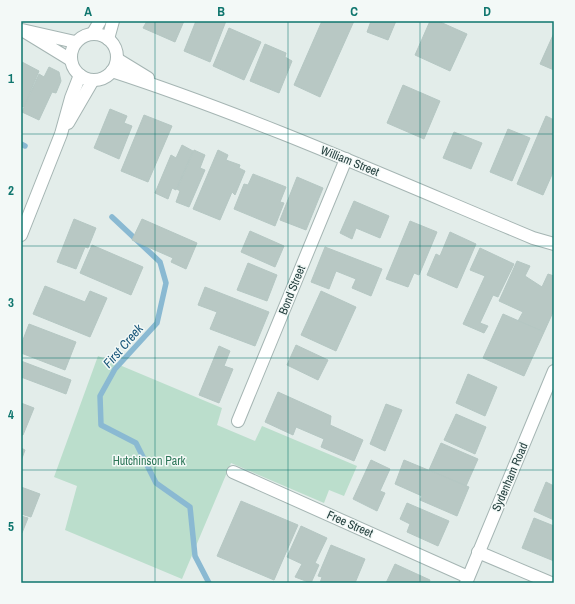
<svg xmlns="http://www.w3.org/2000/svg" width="575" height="604" font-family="'Archivo Narrow',sans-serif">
	<rect width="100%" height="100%" fill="#e3edea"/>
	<path fill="#bbdecc" d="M98 356 222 408 217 425 255 441 262 426 357 466 344 496 329 490 324 503 231 463 182 579 65 530 77 486 54 477Z"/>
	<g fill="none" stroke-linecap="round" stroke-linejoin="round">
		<g stroke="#8ab9d2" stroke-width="5.5">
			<path d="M21 144 25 146"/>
			<path d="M112 217 160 262 166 283 157 323 115 369 100 396 101 425 136 443 156 483 190 507 195 556 209 583"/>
		</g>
	</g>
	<g fill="#b8c8c4" stroke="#b5c7c3">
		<path d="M147 21H184L175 42 143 28Z"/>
		<path d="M196 21H226L210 62 184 51Z"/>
		<path d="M322 21H354L320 97 294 85Z"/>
		<path d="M371 21H396L388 40 367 32Z"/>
		<path d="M430 21H438L467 34 450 71 415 55Z"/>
		<path d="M229 28 261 42 244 80 213 66Z"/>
		<path d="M554 33V70L540 64Z"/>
		<path d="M265 44 286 53 285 57 292 61 279 93 250 81Z"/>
		<path d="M22 62 39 71 24 107 21 106Z"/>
		<path d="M49 67 59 72 61 81 56 93 52 92 39 120 22 112 39 74 44 77Z"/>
		<path d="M403 85 440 101 424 139 387 123Z"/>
		<path d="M110 109 127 116 124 123 132 126 119 159 94 148Z"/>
		<path d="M144 115 172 126 148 182 121 171Z"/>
		<path d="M546 116 554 120V170L543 195 517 184Z"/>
		<path d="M508 129 530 138 512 181 490 172Z"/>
		<path d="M454 132 482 143 471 169 443 158Z"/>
		<path d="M182 145 193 151 176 190 172 188 168 199 155 193 171 155 176 158Z"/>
		<path d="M194 150 205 155 200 168 205 170 189 207 176 202 180 191 177 189Z"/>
		<path d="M218 150 228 155 226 160 240 165 239 168 245 171 235 195 232 192 220 220 193 209Z"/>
		<path d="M253 174 286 187 280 202 284 203 275 226 234 209 244 184 248 185Z"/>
		<path d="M297 177 323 188 306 230 280 220Z"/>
		<path d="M354 201 389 216 380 238 356 228 352 239 340 233Z"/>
		<path d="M74 219 96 228 88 248 85 247 76 269 57 262Z"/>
		<path d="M142 219 197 243 186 269 171 262 173 258 132 240Z"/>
		<path d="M410 221 437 232 419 275 414 273 408 287 386 279Z"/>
		<path d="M250 231 284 246 275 267 241 252Z"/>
		<path d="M450 232 476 244 457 288 427 275 436 254 440 256Z"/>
		<path d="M92 245 143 267 131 295 80 273Z"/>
		<path d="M325 247 382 269 371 296 352 288 356 279 336 271 329 289 311 282Z"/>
		<path d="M480 248 514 264 498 297 493 295 480 323 488 326 484 333 463 324 485 276 470 270Z"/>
		<path d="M517 261 530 266 525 276 542 287 548 274 554 276V310L544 332 518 321 523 312 499 301Z"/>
		<path d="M248 263 277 275 267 301 237 290Z"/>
		<path d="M45 286 85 302 90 291 107 298 90 337 33 314Z"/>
		<path d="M205 287 269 312 255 346 210 329 217 312 198 305Z"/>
		<path d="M321 291 356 307 336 351 301 335Z"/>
		<path d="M503 314 544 332 524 376 483 358Z"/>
		<path d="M29 324 76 342 65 370 21 353V345Z"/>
		<path d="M296 345 328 360 318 380 287 365Z"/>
		<path d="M219 346 230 351 224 366 233 369 219 403 199 395Z"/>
		<path d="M21 361 71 380 66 394 21 377Z"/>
		<path d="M468 374 497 387 485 416 456 403Z"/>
		<path d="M278 392 331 416 330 425 363 440 354 461 321 447 324 439 296 427 293 435 265 422Z"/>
		<path d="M21 403 34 408 23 435H21Z"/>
		<path d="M386 404 402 410 385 451 370 444Z"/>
		<path d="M456 414 486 427 475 454 444 440Z"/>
		<path d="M441 443 478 459 466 486 429 470Z"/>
		<path d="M21 448 25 450 21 461Z"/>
		<path d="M371 460 390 469 380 491 385 493 377 511 353 499Z"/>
		<path d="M404 460 469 487 457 516 420 500 422 496 395 484Z"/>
		<path d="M546 482 554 486V520L534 511Z"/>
		<path d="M21 487 40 494 31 517 21 514Z"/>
		<path d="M241 501 298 525 274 580 217 556Z"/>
		<path d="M407 503 449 521 438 546 407 532 410 524 400 519Z"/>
		<path d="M21 516 28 518 22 533H21Z"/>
		<path d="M534 518 554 526V561L522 548Z"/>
		<path d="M301 526 327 538 315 563 319 565 311 583 295 577 302 564 287 557Z"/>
		<path d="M331 545 365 559 355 583H320L322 577 318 576Z"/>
		<path d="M395 564 430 580 429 583H386Z"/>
	</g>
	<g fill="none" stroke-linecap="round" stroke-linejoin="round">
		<g stroke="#a5b5b3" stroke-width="14">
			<g id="minor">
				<path d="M93 33 100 21"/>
				<circle cx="94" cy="57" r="23"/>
				<path d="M108 39 113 21"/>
				<path d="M117 59 148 78"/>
				<path d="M71 60 22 30 75 42"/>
				<path d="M112 71C256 118 394 180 533 238L554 244"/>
				<path d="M68 123 93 80"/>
				<path d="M21 235 61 134 71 98 80 75"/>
				<path d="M238 421 346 159"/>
				<path d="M233 472 468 577"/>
				<path d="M478 552 551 583"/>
				<path d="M466 583 554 371"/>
			</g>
		</g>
		<use href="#minor" stroke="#fff" stroke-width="12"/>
	</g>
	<path fill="none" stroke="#0f766e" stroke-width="1" stroke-opacity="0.55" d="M155 21V583M288 21V583M420 21V583M21 134H554M21 246H554M21 358H554M21 470H554"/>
	<g text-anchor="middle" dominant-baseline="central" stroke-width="3" stroke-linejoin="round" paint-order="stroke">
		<g font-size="12" fill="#223e3d" stroke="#f3f9f7">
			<text transform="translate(350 161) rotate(22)">William Street</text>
			<text transform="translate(292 290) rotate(-68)">Bond Street</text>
			<text transform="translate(510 477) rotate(-67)">Sydenham Road</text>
			<text transform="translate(350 524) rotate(24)">Free Street</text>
		</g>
		<g font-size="12" fill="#2c7657" stroke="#f3f9f7">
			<text x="149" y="461">Hutchinson Park</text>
		</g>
		<g font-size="13" font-style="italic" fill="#1b587b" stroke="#f3f9f7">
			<text transform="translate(123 346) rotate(-49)">First Creek</text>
		</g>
	</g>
	<rect width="575" height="604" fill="none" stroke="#f3f9f7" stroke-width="44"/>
	<rect x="22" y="22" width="531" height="560" fill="none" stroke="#0f766e" stroke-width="1.5"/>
	<g font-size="13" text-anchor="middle" font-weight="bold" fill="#0f766e">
		<text x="88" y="16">A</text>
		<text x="221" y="16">B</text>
		<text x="354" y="16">C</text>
		<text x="487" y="16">D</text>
		<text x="11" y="83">1</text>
		<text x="11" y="195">2</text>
		<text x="11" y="307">3</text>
		<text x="11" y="419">4</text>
		<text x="11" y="531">5</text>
	</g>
</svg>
